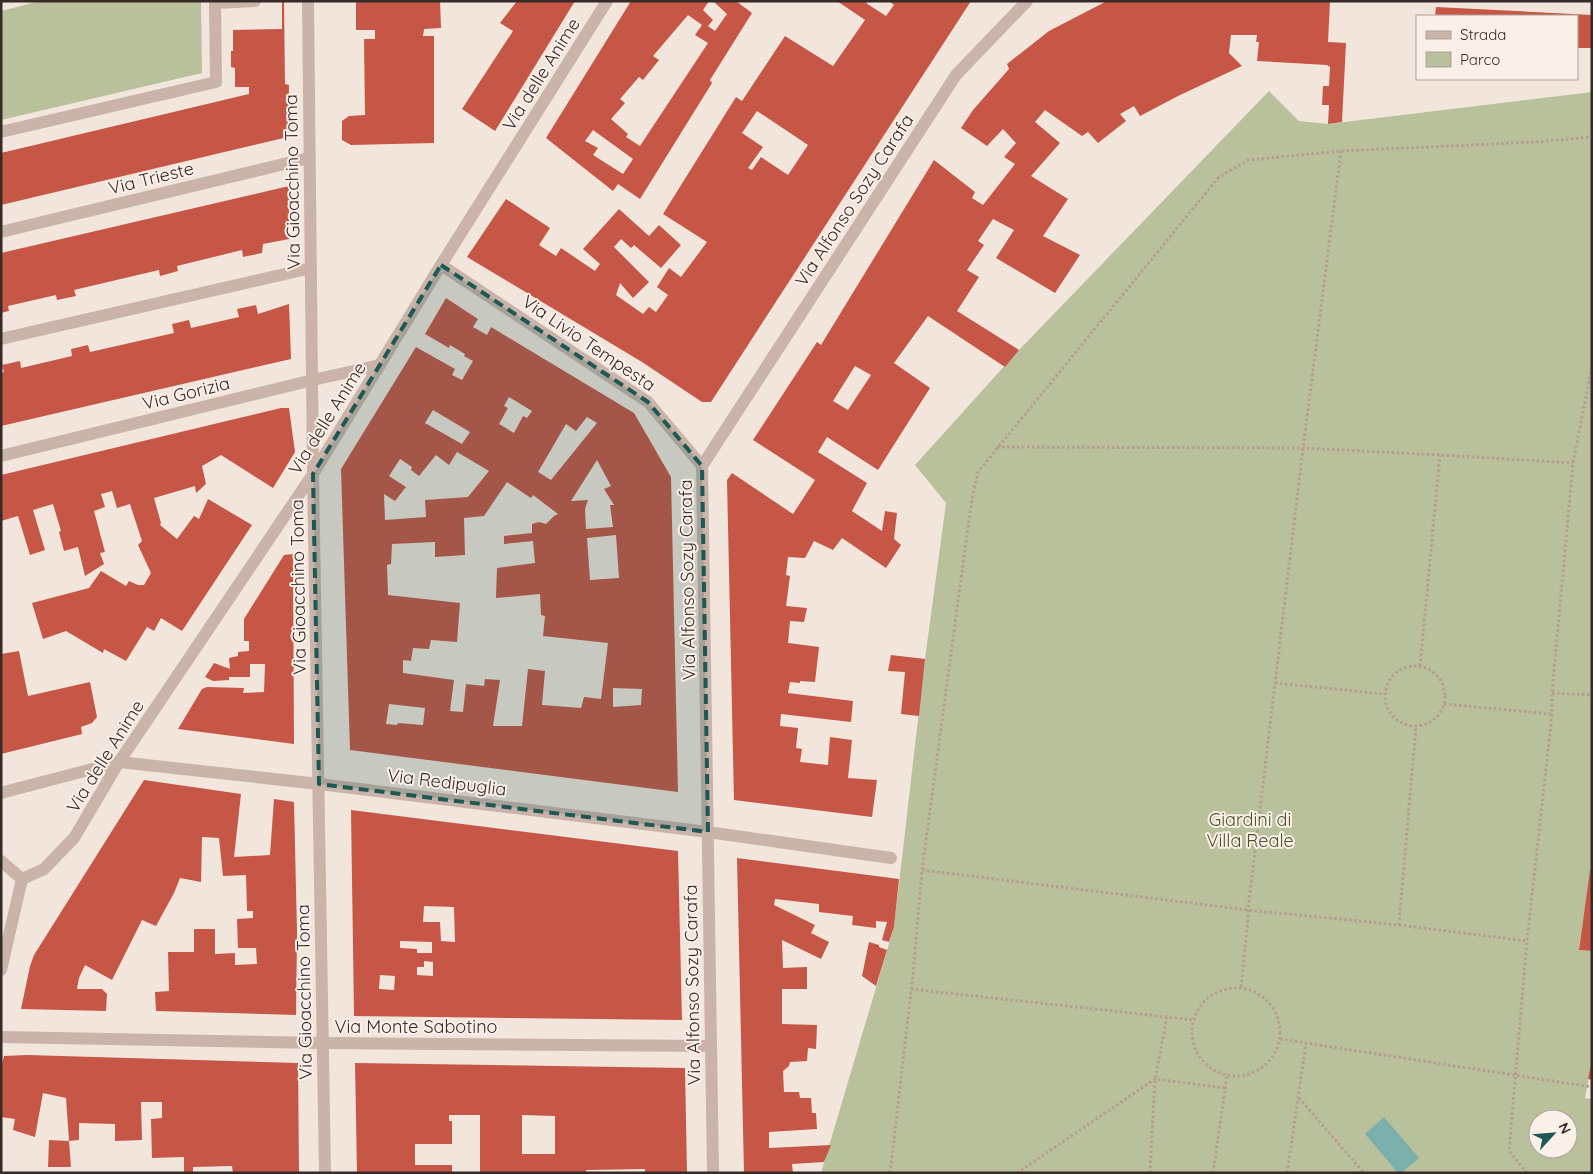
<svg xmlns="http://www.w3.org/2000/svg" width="1593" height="1174" font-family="Quicksand,sans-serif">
	<rect width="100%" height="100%" fill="#f2e5dc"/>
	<g fill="#b9c19c" fill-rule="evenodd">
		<path d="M40 1H201L202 73 1 120V11Z"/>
		<path d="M1269 91 1299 121 1328 124 1592 92V870L1590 871 1579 950 1592 951V1061L1585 1098 1592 1099V1173H821L894 927 925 659 946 503 915 465 1019 350ZM1538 1119H1568V1149H1538Z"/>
	</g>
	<path fill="#7bafab" d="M1384 1117 1419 1158 1401 1173H1398L1365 1134Z"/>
	<g fill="#c65646" fill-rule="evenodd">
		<path d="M282 1H284L285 84 289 85 288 137 1 205V153L249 94V87H235V68L231 67V51H233V30L282 29Z"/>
		<path d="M356 1H440L441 28 424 29 423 36H434V143L351 145 342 140V121L349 116 365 115 364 39H375V30H356Z"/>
		<path d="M517 1H575L495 131 462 109 513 31 500 23Z"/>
		<path d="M631 1H709L703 10 713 20 708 26 715 31 727 14 713 1H736L752 13 710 80 712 83 640 199 618 184 613 191 546 138ZM688 15 702 25 695 35 708 43 640 146 626 137 628 134 611 119 625 103 620 99 639 77 643 80 659 60 653 56ZM593 130 633 159 623 174 593 155 598 148 585 141Z"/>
		<path d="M837 1H867L866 3 886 16 894 5 889 1H971L711 402H702L642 362 467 257 506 199 550 228 539 245 556 256 561 248 595 271 600 264 583 249 619 209 649 236 659 225 681 245 661 268 634 245 631 248 621 239 614 247 649 282 633 298 620 283 616 295 643 314 649 307 656 312 668 295 657 287 669 268 681 277 707 242 663 214 736 97 742 101 785 36 833 66 865 20ZM757 111 808 145 788 175 761 157 752 170 748 168 763 147 742 133Z"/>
		<path d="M1107 1H1330L1328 42 1346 43 1342 122 1328 124 1329 105H1322L1323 86H1329L1330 67 1327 65 1257 61 1259 42H1256L1257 35H1231L1229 53 1242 66 1178 96 1140 116 1134 106 1120 114 1126 121 1098 143 1088 132 1082 136 1045 110 1035 122 1060 143 1031 176 1068 199 1043 236 1080 255 1055 293 996 258 1014 230 993 219 978 241 984 245 967 270 979 277 957 311 1019 350 1005 367 928 316 894 363 930 388 878 470 827 437 818 452 867 483 852 511 882 531 885 511 897 513 894 539 901 545 886 568 842 538 833 550 814 541 805 558 788 557 786 575 790 576 786 606 807 608 804 622 790 621 788 643 819 647 815 682 800 681V683L790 682 788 693 853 701 851 722 781 714 780 726 798 728 796 748 802 749 800 762 828 765 830 737 852 740 848 778 877 780 872 817 734 800 727 480 732 473 793 514 815 480 753 440 817 342 821 345 934 160 975 192 972 198 983 205 1015 164 1004 157 1016 143 1003 129 987 146 961 128 973 110 1009 69 1007 64 1049 31ZM855 366 871 375 848 410 833 401Z"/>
		<path d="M1436 7 1592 15V48H1577V16H1435Z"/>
		<path d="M289 186V239L263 244 262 253 243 257 242 250 177 266 178 271 160 276 159 270 74 290 76 296 57 300 56 295 8 306 9 311 1 313V253Z"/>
		<path d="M446 298 478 319 473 327 487 335 491 327 634 413 671 477 678 792 350 750 341 469 416 347 455 369 452 375 462 380 473 361 464 356 465 354 450 345 449 348 425 334ZM509 397 532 411 527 418 523 416 514 433 499 424 508 408 504 406ZM433 410 470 432 462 444 425 423ZM587 417 597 423 551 480 538 472 566 424 576 431ZM457 452 489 471 468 497 425 500 426 517 385 520 384 494 395 501 406 487 389 476 400 459 412 467 411 470 419 476 436 455 449 465ZM597 460 611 486 604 489 614 505H610L613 527 586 529 585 509 588 500 571 501ZM507 482 531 498 533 495 558 514 554 516 546 524 539 522 532 524V533L504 536V544L533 541 535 563 497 568 496 598 540 594 541 615 545 616 543 636 608 643 601 699 584 697 581 708 542 705 545 671 528 669 522 726H493L500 680 485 679 484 686 466 684 463 712 450 711 454 680 403 673V660L411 661 413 648 429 649 431 640 457 642 460 603 388 595 387 565 391 564 392 544 435 542V557L465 555 464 518 484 516ZM616 535 619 578 590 580 587 538ZM613 688 642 689 641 705 613 707ZM389 704 425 708 423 725 398 723 397 725 386 724Z"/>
		<path d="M289 304 291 359 1 426V373L4 372 2 365 20 361 21 368 72 356 71 349 88 345 90 352 174 333 172 324 189 320 191 328 239 317 237 309 256 305 258 314Z"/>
		<path d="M281 408H289L295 452 273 488 221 455 202 466 206 484 196 493 195 486 154 498 161 523 160 525 177 539 194 516 199 519 208 499 252 525 182 631 161 618 154 631 147 627 126 661 104 649 103 653 66 631 43 639 32 603 89 588 101 571 126 586 129 581 138 585H144L151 573 138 545 142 541 130 504 117 508 112 491 101 494 105 507 94 511 105 552 100 553 104 564 85 576 78 547 64 551 59 532 61 531 53 504 33 510 45 550 30 555 18 516 1 521V475Z"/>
		<path d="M293 554 294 744 178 729 202 689 207 687 244 688 243 693 264 692 265 664H250V677H229V680L213 681 205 677 214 663 230 669 229 658 238 656V652L249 651V641H244V619L284 555Z"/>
		<path d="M19 651 28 696 90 682 97 717 92 723 81 727 82 734 1 754V654Z"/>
		<path d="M891 655 925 659 919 716 901 714 905 672 888 671Z"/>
		<path d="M144 780 241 794 234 857 270 855 274 799 294 802 297 932 296 1015 156 1011 155 992 169 991 168 952H194V929H215V954L235 953V965L257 964 256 948H238L237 919 253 918V911H247L246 875 223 876 219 838 202 837 201 882 180 878 174 893 156 926 142 920 112 980 85 965 79 978 77 989H102L107 994 106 1011 21 1009 30 966 34 955Z"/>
		<path d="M351 810 678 851 682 1020 354 1016ZM424 906 454 907 455 942 441 941 440 922H423ZM400 941 432 942V953H417V949L400 948ZM424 961 433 962V976L417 975V967H424ZM380 975 395 976 394 990 379 989Z"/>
		<path d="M737 858 899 879 894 927 889 942 882 940 887 922 876 921V928L852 925 853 916 819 912V904L775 899 774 905 815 925 811 933 829 942 821 959 782 940 783 968 807 967V989H782V1024L817 1025 816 1049 808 1048 807 1061 790 1062 789 1066 783 1071 784 1092H799L800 1098H811L812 1113H816L817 1129 769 1132V1148L831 1145 824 1162 792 1164 793 1173H744Z"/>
		<path d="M1590 870 1592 871V951L1579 950Z"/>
		<path d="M869 942 879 945V947L887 950 876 986 862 976Z"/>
		<path d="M27 1055 298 1063 299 1173H233L232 1166 193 1167V1173H184V1157L152 1158 151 1119 162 1118V1102H141L142 1140 115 1141V1124L79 1123V1140L69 1141 66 1098 43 1093 35 1137 13 1130 15 1119 1 1117V1068L4 1056Z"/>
		<path d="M355 1063 685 1068 687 1173H645V1169L586 1170 587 1173H480V1115H449V1121H452V1144H415V1165H452V1173H357ZM522 1115 555 1116V1154H522Z"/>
		<path d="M1591 1064H1592V1080L1588 1079Z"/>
		<path d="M49 1140 69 1141 71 1167H48Z"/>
	</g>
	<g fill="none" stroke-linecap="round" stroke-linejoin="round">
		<g stroke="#b69d92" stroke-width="3" stroke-dasharray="2.5 2.5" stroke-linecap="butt">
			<path d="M997 447 1303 448 1440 455 1573 463"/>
			<circle cx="1415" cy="696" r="30"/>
			<path d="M1420 666 1440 455"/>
			<path d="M1275 683 1384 694"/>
			<path d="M1552 693 1592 695"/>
			<path d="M1444 704 1552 714"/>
			<path d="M922 870 1248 910 1399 925 1527 941"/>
			<path d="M1399 925 1416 727"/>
			<path d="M1241 987 1248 919V910L1303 448 1341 151"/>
			<circle cx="1236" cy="1032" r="44"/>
			<path d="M911 989 1167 1017"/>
			<path d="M1280 1039 1592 1087"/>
			<path d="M1299 1098 1364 1173"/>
			<path d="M890 1173 913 975 922 870 972 498 978 472 1218 178 1248 160 1341 151 1534 142 1592 137"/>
			<path d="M1017 1173 1155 1079 1225 1088"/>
			<path d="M1150 1173 1155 1079 1167 1017 1194 1020"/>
			<path d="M1213 1173 1227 1076"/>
			<path d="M1287 1173 1306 1043"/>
			<path d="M1527 1173 1509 1151 1527 941 1552 714V693L1573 463 1592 366"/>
		</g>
		<g stroke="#cab3a8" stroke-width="12">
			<path d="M308 1 313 474 325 1173"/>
			<path d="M215 3 255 1"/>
			<path d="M1 132 216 82 215 1"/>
			<path d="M1 232 309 158"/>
			<path d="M441 265 648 402 702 466"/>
			<path d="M1 339 311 268"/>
			<path d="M1 456 313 380 380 365"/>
			<path d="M1 793 119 762 319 784 708 832 891 858"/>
			<path d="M1 861 22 879"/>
			<path d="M1 970 22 879 44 869 74 838 119 762 313 474 441 265 607 1"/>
			<path d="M1 1037 322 1043 711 1046"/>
			<path d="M713 1173 702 466 956 75 1027 1"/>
		</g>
	</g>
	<path fill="#1d5855" fill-opacity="0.2" stroke="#1d5855" stroke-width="4" stroke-dasharray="10 6" stroke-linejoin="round" d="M441 265 648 402 702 466 708 832 319 784 313 474Z"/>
	<g text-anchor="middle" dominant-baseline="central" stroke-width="4" stroke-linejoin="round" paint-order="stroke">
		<g font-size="18" fill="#372b28" stroke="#faf0e8">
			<text transform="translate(541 74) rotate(-58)">Via delle Anime</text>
			<text transform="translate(151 178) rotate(-14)">Via Trieste</text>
			<text transform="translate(292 182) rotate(-91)">Via Gioacchino Toma</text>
			<text transform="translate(854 200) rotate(-57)">Via Alfonso Sozy Carafa</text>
			<text transform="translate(589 343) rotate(34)">Via Livio Tempesta</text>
			<text transform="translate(186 393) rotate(-14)">Via Gorizia</text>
			<text transform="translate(327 418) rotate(-58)">Via delle Anime</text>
			<text transform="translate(687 580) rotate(-91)">Via Alfonso Sozy Carafa</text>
			<text transform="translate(298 587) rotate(-91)">Via Gioacchino Toma</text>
			<text transform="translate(105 756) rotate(-58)">Via delle Anime</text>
			<text transform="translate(447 782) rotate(7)">Via Redipuglia</text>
			<text transform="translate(692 985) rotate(-91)">Via Alfonso Sozy Carafa</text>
			<text transform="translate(304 992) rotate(-91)">Via Gioacchino Toma</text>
			<text x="416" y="1026">Via Monte Sabotino</text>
		</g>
		<g font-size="18" fill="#4b552c" stroke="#faf0e8">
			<text x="1250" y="819">Giardini di<tspan x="1250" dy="21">Villa Reale</tspan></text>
		</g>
	</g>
	<rect width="1593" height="1174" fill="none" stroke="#372b28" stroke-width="5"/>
	<rect x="1416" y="15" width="162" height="65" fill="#faf0e8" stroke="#aca19b"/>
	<rect x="1426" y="31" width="25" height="8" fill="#cab3a8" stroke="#aca19b"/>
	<text x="1460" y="40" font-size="15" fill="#372b28">Strada</text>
	<rect x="1426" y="52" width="25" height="15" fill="#b9c19c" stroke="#aca19b"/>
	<text x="1460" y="65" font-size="15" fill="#372b28">Parco</text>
	<g transform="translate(1553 1134) rotate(64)"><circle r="24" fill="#faf0e8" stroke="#aca19b"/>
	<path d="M0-4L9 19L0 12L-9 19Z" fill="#1d5855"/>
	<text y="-8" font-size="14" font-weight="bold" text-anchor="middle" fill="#372b28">N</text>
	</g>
</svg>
